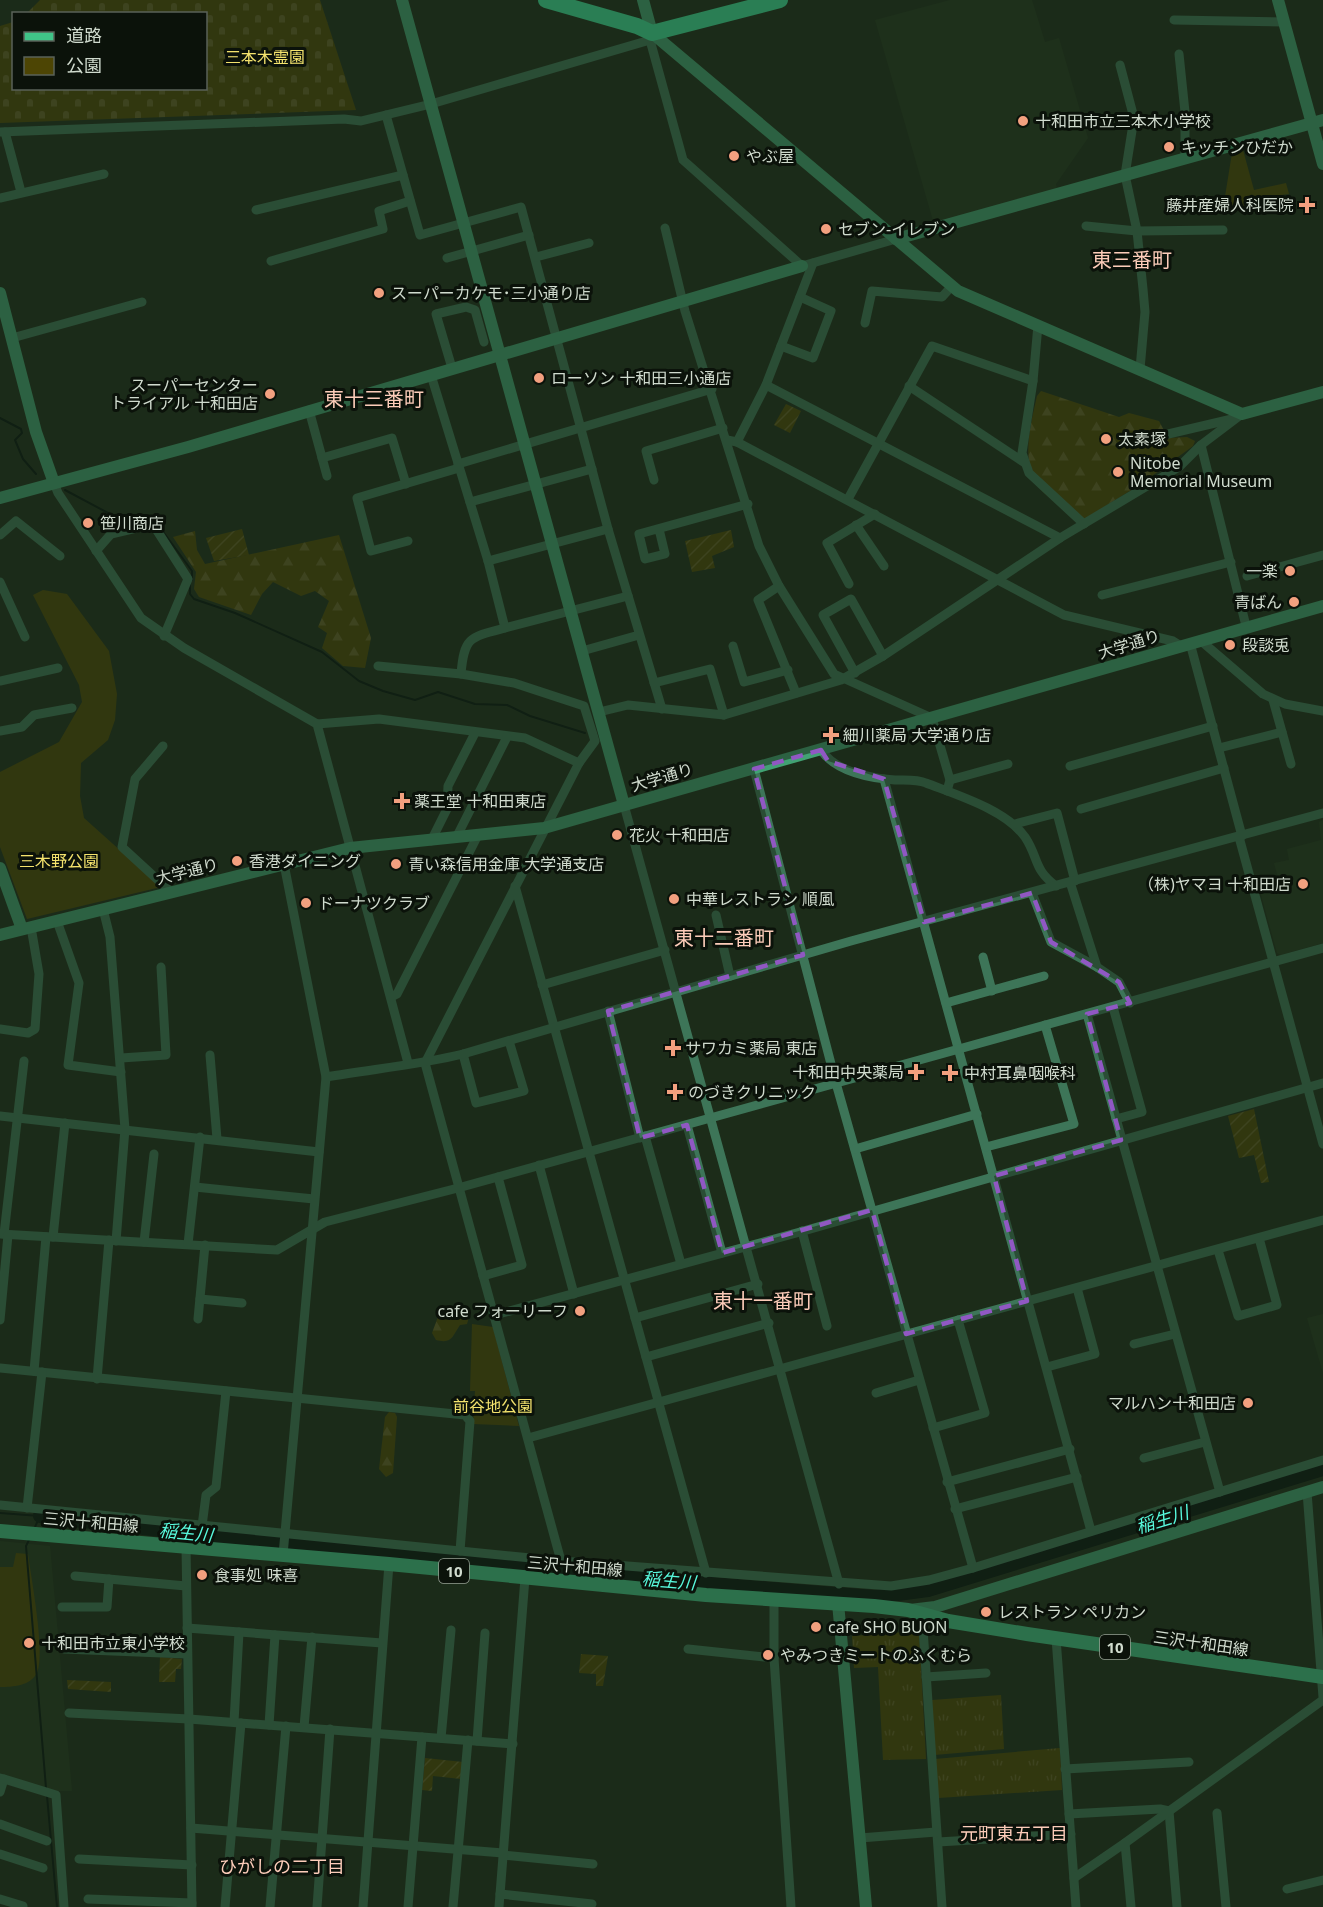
<svg xmlns="http://www.w3.org/2000/svg" width="1323" height="1907" font-family="'Noto Sans','Noto Sans JP',sans-serif">
	<defs>
		<pattern id="grass-tufts" width="24" height="20" patternUnits="userSpaceOnUse" patternTransform="scale(1.5)"><rect width="24" height="20" fill="#4d4504"/><path d="M3 7l-1-3M5 7V3M7 7l1-3M15 17l-1-3M17 17v-4M19 17l1-3" fill="none" stroke="#665f27"/></pattern>
		<pattern id="forest-firs" width="22" height="20" patternUnits="userSpaceOnUse" patternTransform="scale(1.5)"><rect width="22" height="20" fill="#4d4504"/><path d="M5 1l3.5 6h-7zM16 11l3.5 6h-7z" fill="#665f27"/></pattern>
		<pattern id="cemetery-stones" width="16" height="16" patternUnits="userSpaceOnUse" patternTransform="scale(1.5)"><rect width="16" height="16" fill="#4d4504"/><path d="M2 7V4a2 2 0 0 1 4 0v3zM10 15v-3a2 2 0 0 1 4 0v3z" fill="#665f27"/></pattern>
		<pattern id="garden-furrows" width="10" height="10" patternUnits="userSpaceOnUse" patternTransform="scale(1.5)"><rect width="10" height="10" fill="#4d4504"/><path d="M-1 1l2-2M0 10L10 0M9 11l2-2" fill="none" stroke="#665f27"/></pattern>
	</defs>
	<rect width="100%" height="100%" fill="#1c2c19"/>
	<g fill="#22361e">
		<path d="M950 0H1032L1045 42 1059 38 1088 138 1056 184 1057 189 934 224 875 20Z"/>
		<path d="M1323 820V943L1281 955 1277 953 1258 884 1278 878 1274 863 1289 860 1287 849 1321 840 1319 822Z"/>
		<path d="M1323 1314V1373L1307 1318Z"/>
		<path d="M0 1541 50 1546 72 1791H51L0 1774Z"/>
	</g>
	<g fill="url(#grass-tufts)">
		<path d="M919 1631 926 1759 883 1760 878 1667 854 1668 852 1636Z"/>
		<path d="M1001 1695 1004 1749 934 1755 932 1700Z"/>
		<path d="M1060 1748 1062 1790 938 1798 935 1759Z"/>
	</g>
	<g fill="url(#forest-firs)">
		<path d="M1041 391 1119 417 1129 413 1159 421 1168 438 1187 437 1195 441 1193 446 1141 484 1083 520C1070 510 1052 502 1041 490 1019 466 1031 423 1037 396Z"/>
		<path d="M195 531 197 550 205 564 339 535 371 638 365 668 343 666 322 648 327 633 318 627 329 601 315 591 301 596 273 582 262 594 251 615 199 597 194 589 196 572 173 537Z"/>
		<path d="M446 1313 469 1317 467 1324 460 1325C452 1337 452 1344 436 1340L432 1333 439 1314Z"/>
		<path d="M389 1412 395 1413 397 1417 393 1473 386 1477 379 1469 385 1417Z"/>
	</g>
	<path fill="url(#cemetery-stones)" d="M40 0H320L356 110 0 123V26L13 22 14 88H206V14L27 13Z"/>
	<g fill="#4d4504">
		<path d="M1243 150 1254 190 1286 183 1289 194 1274 196 1277 212 1223 209 1232 153Z"/>
		<path d="M43 590 67 594 109 651 117 694 115 720 108 740 81 763 80 796 84 818 161 887 27 919 0 847V772L59 742 82 702 79 685 33 595Z"/>
		<path d="M472 1324 493 1327 519 1426 473 1424 475 1391H470Z"/>
		<path d="M16 1553 28 1554C31 1577 46 1655 37 1673 30 1686 13 1687 0 1687V1567H13Z"/>
	</g>
	<g fill="url(#garden-furrows)">
		<path d="M786 404 801 411 790 433 774 425Z"/>
		<path d="M242 529 249 555 214 561 206 538Z"/>
		<path d="M731 530 734 547 712 556 715 568 692 572 685 541Z"/>
		<path d="M1254 1109 1269 1182 1261 1183 1254 1155 1239 1158 1228 1116Z"/>
		<path d="M581 1654 608 1656 603 1686H596V1674L579 1673Z"/>
		<path d="M160 1657 182 1659 181 1669H176L175 1682H159Z"/>
		<path d="M67 1680 111 1682V1692L68 1689Z"/>
		<path d="M425 1758 463 1762 461 1779 433 1776 432 1791 422 1790Z"/>
	</g>
	<g fill="none" stroke-linecap="round" stroke-linejoin="round">
		<g stroke="#03100d" stroke-width="2">
			<path d="M0 418 21 429 22 433 15 440 23 459 36 474"/>
			<path d="M65 490 125 522 147 517 153 518 192 571V580"/>
			<path d="M190 585V594L194 599 235 613 322 652 359 681 383 691 415 700 438 692 475 704 507 705 530 716 585 733"/>
			<path d="M0 1513 40 1516 34 1529"/>
			<path d="M29 1540 26 1546 46 1788"/>
			<path d="M47 1796 57 1907"/>
		</g>
		<path stroke="#03100d" stroke-width="14" d="M40 1516 195 1534 540 1565 654 1579 797 1591 875 1597 928 1590 1323 1469"/>
		<g stroke="#3d7558" stroke-width="9">
			<path d="M1174 20 1284 22"/>
			<path d="M651 35 650 40 683 160 802 266 896 239"/>
			<path d="M1179 54 1185 112V159"/>
			<path d="M1120 65 1134 118 1125 175 1137 231 1143 289 1145 312 1140 369"/>
			<path d="M386 115 420 235 521 207 608 529 662 709"/>
			<path d="M0 132 344 119 361 121 431 104 650 40"/>
			<path d="M5 132 21 192"/>
			<path d="M0 198 104 174"/>
			<path d="M256 210 403 175"/>
			<path d="M1086 226 1137 231 1223 230"/>
			<path d="M665 228 685 311 759 546 779 586 834 674 932 718 950 780 947 791"/>
			<path d="M536 257 589 243"/>
			<path d="M447 258 529 235"/>
			<path d="M271 261 383 229 379 211 410 201"/>
			<path d="M865 323 872 291 942 297 951 287"/>
			<path d="M1038 325 1033 381 1022 453 1029 473 1084 524"/>
			<path d="M12 338 142 302"/>
			<path d="M781 346 813 358 831 311 800 297"/>
			<path d="M452 368 436 314 466 307 475 310 484 342"/>
			<path d="M431 375 488 561 505 628 628 596"/>
			<path d="M766 385 1060 538"/>
			<path d="M909 386 1025 463"/>
			<path d="M309 410 327 476"/>
			<path d="M1164 435 1232 419"/>
			<path d="M727 440 737 442 1064 615 1173 641 1181 646"/>
			<path d="M737 442 766 385 813 263"/>
			<path d="M1201 445 1246 626"/>
			<path d="M322 458 392 438 406 484"/>
			<path d="M458 464 712 389"/>
			<path d="M654 480 646 451 723 428"/>
			<path d="M54 483 58 493 141 618 184 648 317 724 408 1063"/>
			<path d="M848 499 932 346 1033 381"/>
			<path d="M470 502 592 469"/>
			<path d="M856 525 884 566"/>
			<path d="M659 529 665 554 645 559 639 534 748 504"/>
			<path d="M0 535 16 521 60 556"/>
			<path d="M408 541 371 551 357 498 459 468"/>
			<path d="M96 551 111 534 145 526 156 529 188 579 164 636"/>
			<path d="M488 561 608 529"/>
			<path d="M1247 576 1323 555"/>
			<path d="M0 582 25 637"/>
			<path d="M849 584 827 543 875 514"/>
			<path d="M779 586 758 600 796 693"/>
			<path d="M1102 595 1231 562"/>
			<path d="M1200 640 1263 694 1285 704 1323 711"/>
			<path d="M1190 643 1242 836"/>
			<path d="M733 646 744 682 788 670"/>
			<path d="M582 651 639 635"/>
			<path d="M378 666 461 674 514 683 584 706 595 741 579 763 425 1063 561 1561"/>
			<path d="M855 673 823 615 851 599 883 656"/>
			<path d="M461 674C464 637 470 637 505 628"/>
			<path d="M0 681 58 668"/>
			<path d="M654 683 710 669 724 715"/>
			<path d="M1273 700 1291 764"/>
			<path d="M599 712 628 705 724 715 841 680 883 656 1060 538 1179 467 1201 445 1242 414"/>
			<path d="M317 724 379 719 525 738 579 763"/>
			<path d="M0 731 22 727 34 715 72 708"/>
			<path d="M163 746 135 779 122 847 171 892"/>
			<path d="M1219 748 1282 732"/>
			<path d="M821 750C836 772 869 778 895 780 905 780 917 779 926 783 957 795 1006 810 1025 837 1039 858 1033 869 1056 886"/>
			<path d="M1070 766 1213 726"/>
			<path d="M754 769 836 1083 973 1568"/>
			<path d="M884 779 1091 1531"/>
			<path d="M950 780 1008 764"/>
			<path d="M624 805 839 1584"/>
			<path d="M1081 809 1224 768"/>
			<path d="M1015 824 1057 813 1075 881"/>
			<path d="M1239 837 1323 1144"/>
			<path d="M456 838 507 737"/>
			<path d="M431 841 447 809 448 786 475 733"/>
			<path d="M1070 882 1097 967 1119 982 1130 1003"/>
			<path d="M515 886 706 1573"/>
			<path d="M1032 893 1051 942 1097 967"/>
			<path d="M103 909 110 937 125 1129 116 1241"/>
			<path d="M716 915 730 976"/>
			<path d="M57 921 79 983 68 1065 121 1072"/>
			<path d="M983 957 992 991"/>
			<path d="M542 985 665 950"/>
			<path d="M391 997 397 994 477 837"/>
			<path d="M946 1003 1044 976"/>
			<path d="M1113 1007 1142 1112 1116 1119"/>
			<path d="M608 1011 640 1138"/>
			<path d="M1087 1014 1220 1492"/>
			<path d="M0 1029 28 1033 35 1029 39 974 31 927"/>
			<path d="M463 1054 476 1103 524 1091 509 1041"/>
			<path d="M210 1055 217 1139"/>
			<path d="M121 1058 166 1055 161 967"/>
			<path d="M326 1077C372 1069 418 1065 463 1054L851 941 1323 813"/>
			<path d="M0 1116 319 1152"/>
			<path d="M687 1125 722 1253"/>
			<path d="M645 1136 681 1264"/>
			<path d="M986 1147 1074 1124 1045 1025"/>
			<path d="M855 1149 977 1114"/>
			<path d="M539 1165 574 1294"/>
			<path d="M195 1187 314 1199"/>
			<path d="M802 1231 827 1326"/>
			<path d="M0 1234 277 1250 325 1222 458 1188 1323 948"/>
			<path d="M4 1234 24 1061"/>
			<path d="M53 1237 65 1123"/>
			<path d="M144 1242 154 1154"/>
			<path d="M188 1244 200 1137"/>
			<path d="M1218 1250 1238 1316 1277 1305 1259 1238"/>
			<path d="M483 1276 522 1265 498 1177"/>
			<path d="M200 1299 242 1303"/>
			<path d="M495 1315 800 1232 1323 1083"/>
			<path d="M635 1318 758 1284"/>
			<path d="M198 1319 205 1245"/>
			<path d="M0 1320 8 1235"/>
			<path d="M1134 1344 1175 1334"/>
			<path d="M646 1357 769 1323"/>
			<path d="M1047 1367 1095 1354 1077 1288"/>
			<path d="M0 1368 465 1415 470 1421 460 1551"/>
			<path d="M34 1371 46 1237"/>
			<path d="M97 1379 109 1240"/>
			<path d="M876 1393 919 1380"/>
			<path d="M933 1428 985 1413 958 1320"/>
			<path d="M528 1438 1323 1220"/>
			<path d="M1144 1458 1205 1442"/>
			<path d="M947 1482 1070 1449"/>
			<path d="M1307 1492 1323 1697"/>
			<path d="M0 1505 561 1561 891 1586 929 1580 973 1568 1323 1460"/>
			<path d="M27 1508 42 1372"/>
			<path d="M955 1509 1077 1477"/>
			<path d="M202 1526 206 1495 216 1487 226 1391"/>
			<path d="M186 1547 192 1907"/>
			<path d="M283 1555 326 1077 284 864"/>
			<path d="M75 1576 186 1586"/>
			<path d="M774 1598V1658L791 1907"/>
			<path d="M62 1607H107L109 1579"/>
			<path d="M922 1614 942 1907"/>
			<path d="M187 1628 382 1643"/>
			<path d="M1056 1638 1076 1907"/>
			<path d="M64 1649 187 1654"/>
			<path d="M688 1649 774 1658"/>
			<path d="M926 1677 986 1673"/>
			<path d="M69 1713 189 1719 513 1744"/>
			<path d="M234 1722 239 1632"/>
			<path d="M269 1725 275 1635"/>
			<path d="M304 1727 312 1637"/>
			<path d="M441 1738 451 1630"/>
			<path d="M477 1741 485 1633"/>
			<path d="M1065 1769 1189 1762"/>
			<path d="M0 1778 4 1779 0 1792"/>
			<path d="M4 1779 56 1795 64 1907"/>
			<path d="M1217 1813 1226 1907"/>
			<path d="M1069 1814 1160 1809 1169 1811 1177 1907"/>
			<path d="M0 1824 47 1841"/>
			<path d="M191 1828 503 1853"/>
			<path d="M860 1838 936 1832"/>
			<path d="M938 1842 1071 1834"/>
			<path d="M1125 1843 1323 1700"/>
			<path d="M0 1854 43 1868"/>
			<path d="M503 1855 593 1864"/>
			<path d="M79 1859 192 1865"/>
			<path d="M1074 1878 1125 1843 1131 1907"/>
			<path d="M1287 1889 1323 1880"/>
			<path d="M500 1894 592 1904"/>
			<path d="M0 1899 23 1906"/>
			<path d="M88 1899 192 1903"/>
			<path d="M225 1907 241 1723"/>
			<path d="M270 1907 286 1726"/>
			<path d="M317 1907 330 1729"/>
			<path d="M363 1907 389 1564"/>
			<path d="M408 1907 422 1737"/>
			<path d="M453 1907 468 1740"/>
			<path d="M499 1907 525 1578"/>
		</g>
		<g stroke="#41a273" stroke-width="12">
			<path d="M402 0 624 805"/>
			<path d="M643 0 652 33 958 291 1242 414 1323 392"/>
			<path d="M1278 0 1323 164"/>
			<path d="M896 239 1323 120"/>
			<path d="M0 293 36 432 54 483"/>
			<path d="M0 498 188 447 802 266"/>
			<path d="M0 868 22 929"/>
			<path d="M0 935 350 848 544 828 1323 606"/>
			<path d="M838 1603 866 1907"/>
			<path d="M910 1610 935 1607 1323 1487"/>
		</g>
		<path stroke="#40c488" stroke-width="14" d="M0 1531 389 1564 706 1595 874 1606 908 1610 948 1621 1027 1634 1323 1677"/>
		<path stroke="#3ce39b" stroke-width="16" d="M546 0 637 26 652 33 780 0"/>
	</g>
	<path d="M0 0H1323V1907H0ZM821 750 828 761 884 779 924 922 1032 893 1051 942 1119 982 1130 1003 1087 1014 1121 1140 994 1176 1027 1301 906 1334 872 1210 722 1253 687 1125 640 1138 608 1011 803 955 754 769Z" fill="#1c2c19" fill-opacity=".55" fill-rule="evenodd"/>
	<path fill="none" stroke="#9058c3" stroke-width="4.5" stroke-dasharray="12 8" stroke-linejoin="round" d="M821 750 828 761 884 779 924 922 1032 893 1051 942 1119 982 1130 1003 1087 1014 1121 1140 994 1176 1027 1301 906 1334 872 1210 722 1253 687 1125 640 1138 608 1011 803 955 754 769Z"/>
	<g fill="#f2a07f" stroke="#0b120a" stroke-width="2">
		<circle cx="1023" cy="121" r="6"/>
		<circle cx="1169" cy="147" r="6"/>
		<circle cx="734" cy="156" r="6"/>
		<path d="M1304 196h6v6h6v6h-6v6h-6v-6h-6v-6h6z"/>
		<circle cx="826" cy="229" r="6"/>
		<circle cx="379" cy="293" r="6"/>
		<circle cx="539" cy="378" r="6"/>
		<circle cx="270" cy="394" r="6"/>
		<circle cx="1106" cy="439" r="6"/>
		<circle cx="1118" cy="472" r="6"/>
		<circle cx="88" cy="523" r="6"/>
		<circle cx="1290" cy="571" r="6"/>
		<circle cx="1294" cy="602" r="6"/>
		<circle cx="1230" cy="645" r="6"/>
		<path d="M828 726h6v6h6v6h-6v6h-6v-6h-6v-6h6z"/>
		<path d="M399 792h6v6h6v6h-6v6h-6v-6h-6v-6h6z"/>
		<circle cx="617" cy="835" r="6"/>
		<circle cx="237" cy="861" r="6"/>
		<circle cx="396" cy="864" r="6"/>
		<circle cx="1303" cy="884" r="6"/>
		<circle cx="674" cy="899" r="6"/>
		<circle cx="306" cy="903" r="6"/>
		<path d="M670 1039h6v6h6v6h-6v6h-6v-6h-6v-6h6z"/>
		<path d="M913 1063h6v6h6v6h-6v6h-6v-6h-6v-6h6z"/>
		<path d="M947 1064h6v6h6v6h-6v6h-6v-6h-6v-6h6z"/>
		<path d="M672 1083h6v6h6v6h-6v6h-6v-6h-6v-6h6z"/>
		<circle cx="580" cy="1311" r="6"/>
		<circle cx="1248" cy="1403" r="6"/>
		<circle cx="202" cy="1575" r="6"/>
		<circle cx="986" cy="1612" r="6"/>
		<circle cx="816" cy="1627" r="6"/>
		<circle cx="29" cy="1643" r="6"/>
		<circle cx="768" cy="1655" r="6"/>
	</g>
	<g text-anchor="middle" dominant-baseline="central" stroke-width="6" stroke-linejoin="round" paint-order="stroke">
		<g fill="#0b120a" stroke="#959f93" stroke-width="1.5">
			<rect x="439" y="1559" width="30" height="24" rx="4.5"/>
			<rect x="1100" y="1635" width="30" height="24" rx="4.5"/>
		</g>
		<g font-size="15" font-weight="bold" fill="#d0dbce">
			<text x="454" y="1571">10</text>
			<text x="1115" y="1647">10</text>
		</g>
		<g font-size="16" fill="#f4e36d" stroke="#0b120a">
			<text x="265" y="57">三本木霊園</text>
			<text x="59" y="861">三木野公園</text>
			<text x="493" y="1406">前谷地公園</text>
		</g>
		<g font-size="16" fill="#d0dbce" stroke="#0b120a" text-anchor="start">
			<text x="1035" y="121">十和田市立三本木小学校</text>
			<text x="1181" y="147">キッチンひだか</text>
			<text x="746" y="156">やぶ屋</text>
			<text x="1294" y="205" text-anchor="end">藤井産婦人科医院</text>
			<text x="838" y="229">セブン-イレブン</text>
			<text x="391" y="293">スーパーカケモ･三小通り店</text>
			<text x="551" y="378">ローソン 十和田三小通店</text>
			<text x="258" y="385" text-anchor="end">スーパーセンター<tspan x="258" dy="18">トライアル 十和田店</tspan></text>
			<text x="1118" y="439">太素塚</text>
			<text x="1130" y="463">Nitobe<tspan x="1130" dy="18">Memorial Museum</tspan></text>
			<text x="100" y="523">笹川商店</text>
			<text x="1278" y="571" text-anchor="end">一楽</text>
			<text x="1282" y="602" text-anchor="end">青ばん</text>
			<text x="1242" y="645">段談兎</text>
			<text x="843" y="735">細川薬局 大学通り店</text>
			<text x="414" y="801">薬王堂 十和田東店</text>
			<text x="629" y="835">花火 十和田店</text>
			<text x="249" y="861">香港ダイニング</text>
			<text x="408" y="864">青い森信用金庫 大学通支店</text>
			<text x="1291" y="884" text-anchor="end">（株)ヤマヨ 十和田店</text>
			<text x="686" y="899">中華レストラン 順風</text>
			<text x="318" y="903">ドーナツクラブ</text>
			<text x="685" y="1048">サワカミ薬局 東店</text>
			<text x="904" y="1072" text-anchor="end">十和田中央薬局</text>
			<text x="964" y="1073">中村耳鼻咽喉科</text>
			<text x="688" y="1092">のづきクリニック</text>
			<text x="568" y="1311" text-anchor="end">cafe フォーリーフ</text>
			<text x="1236" y="1403" text-anchor="end">マルハン十和田店</text>
			<text x="214" y="1575">食事処 味喜</text>
			<text x="998" y="1612">レストラン ペリカン</text>
			<text x="828" y="1627">cafe SHO BUON</text>
			<text x="41" y="1643">十和田市立東小学校</text>
			<text x="780" y="1655">やみつきミートのふくむら</text>
		</g>
		<g font-size="16" fill="#d0dbce" stroke="#0b120a">
			<text transform="translate(1129 644) rotate(-17)">大学通り</text>
			<text transform="translate(662 777) rotate(-16)">大学通り</text>
			<text transform="translate(187 871) rotate(-14)">大学通り</text>
			<text transform="translate(91 1522) rotate(5)">三沢十和田線</text>
			<text transform="translate(575 1566) rotate(5)">三沢十和田線</text>
			<text transform="translate(1201 1643) rotate(8)">三沢十和田線</text>
		</g>
		<g font-size="18" font-style="italic" fill="#58f9dd" stroke="#0b120a">
			<text transform="translate(1162 1519) rotate(-17)">稲生川</text>
			<text transform="translate(186 1532) rotate(6)">稲生川</text>
			<text transform="translate(669 1580) rotate(5)">稲生川</text>
		</g>
		<g font-size="18" fill="#fcccb9" stroke="#0b120a">
			<text x="1014" y="1833">元町東五丁目</text>
			<text x="282" y="1866">ひがしの二丁目</text>
		</g>
		<g font-size="20" fill="#fcccb9" stroke="#0b120a">
			<text x="1132" y="259">東三番町</text>
			<text x="374" y="398">東十三番町</text>
			<text x="724" y="937">東十二番町</text>
			<text x="763" y="1300">東十一番町</text>
		</g>
	</g>
	<rect x="12" y="12" width="195" height="78" fill="#0b120a" stroke="#5a6258" stroke-width="1.5"/>
	<rect x="24" y="32" width="30" height="9" fill="#40c488" stroke="#5a6258" stroke-width="1.5"/>
	<text x="66" y="42" font-size="18" fill="#d0dbce">道路</text>
	<rect x="24" y="57" width="30" height="18" fill="#4d4504" stroke="#5a6258" stroke-width="1.5"/>
	<text x="66" y="72" font-size="18" fill="#d0dbce">公園</text>
</svg>
